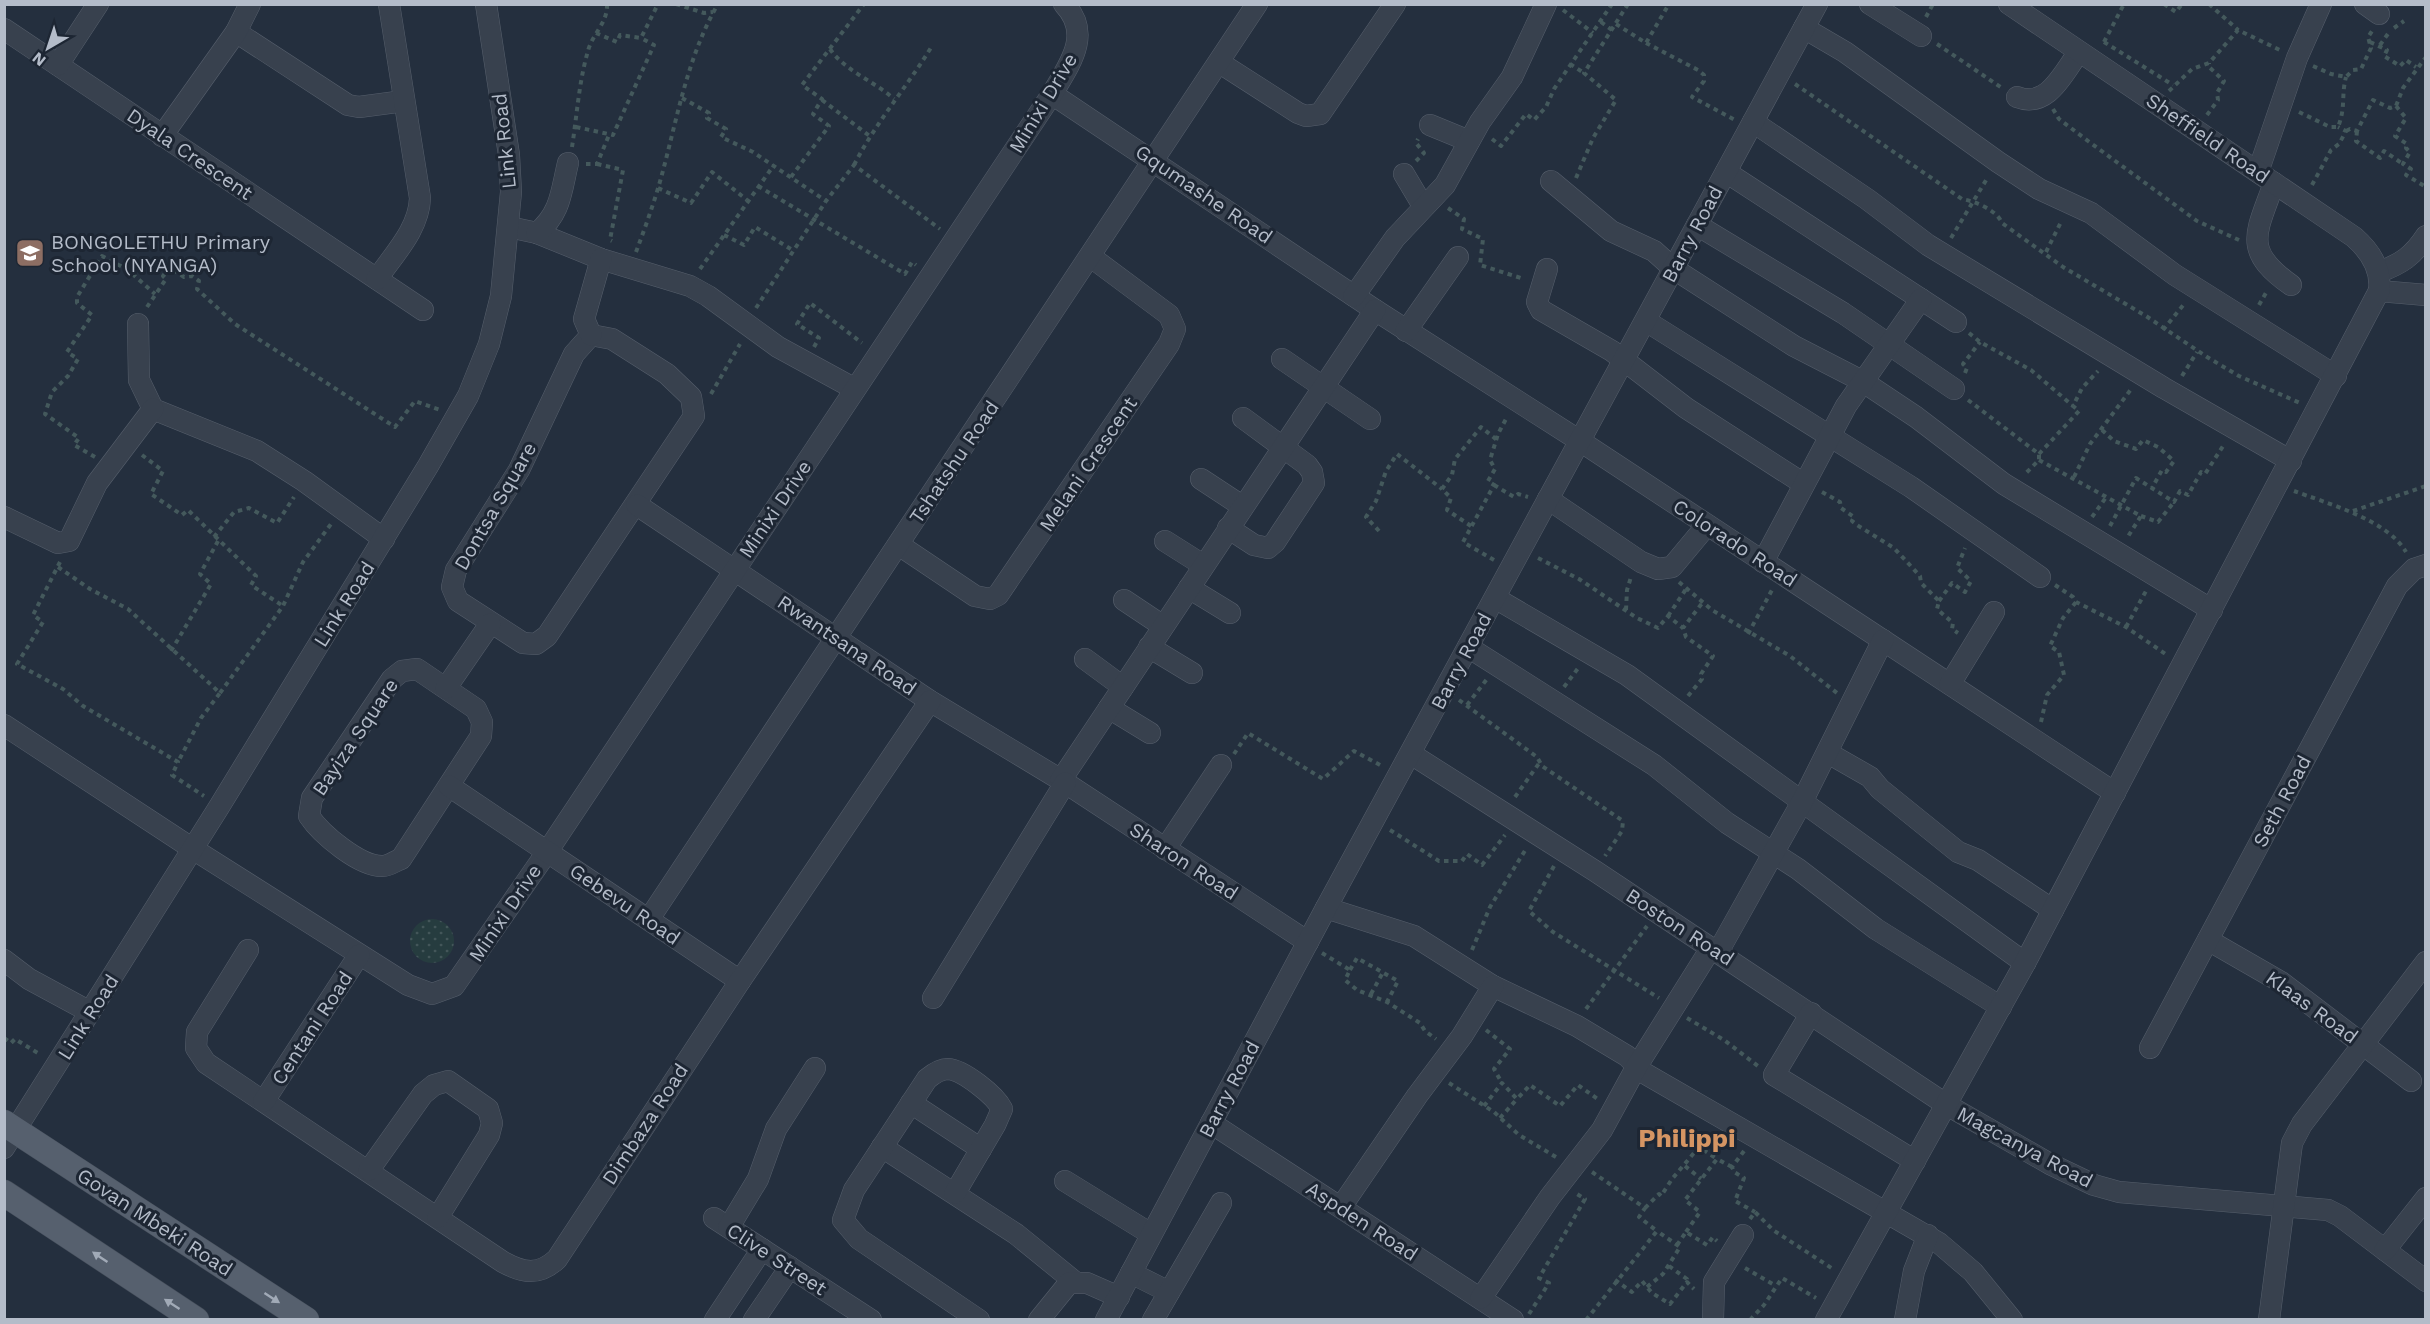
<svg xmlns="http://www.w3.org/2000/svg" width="2430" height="1324" font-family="'Work Sans',sans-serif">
	<defs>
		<pattern id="park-dots" width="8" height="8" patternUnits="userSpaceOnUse" patternTransform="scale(1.5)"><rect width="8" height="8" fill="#263c3f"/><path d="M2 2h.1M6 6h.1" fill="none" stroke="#435659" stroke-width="1.8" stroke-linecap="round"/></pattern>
	</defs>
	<rect width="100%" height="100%" fill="#242f3e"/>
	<circle fill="url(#park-dots)" cx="432" cy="941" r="22"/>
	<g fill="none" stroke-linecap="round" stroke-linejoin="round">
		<g stroke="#565f6c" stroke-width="22">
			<g id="minor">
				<path d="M1870 4 1921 36"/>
				<path d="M2365 4 2379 14"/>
				<path d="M1804 28 1845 52 1998 162 2039 189 2091 213 2175 275 2336 376"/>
				<path d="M4 29 423 310"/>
				<path d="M236 32 348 105 359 107 404 101"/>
				<path d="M1220 63 1298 113 1306 116 1320 114 1395 4"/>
				<path d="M58 65 98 4"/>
				<path d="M1052 94 1375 310 1580 441 2115 793"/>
				<path d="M2017 97C2048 109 2063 73 2079 52"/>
				<path d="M1753 122 1867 199 1928 245 2164 388 2291 461"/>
				<path d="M1430 125 1469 141"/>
				<path d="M162 136 236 32 250 4"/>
				<path d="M1726 172 1956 322"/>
				<path d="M2258 172 2297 58 2321 4"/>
				<path d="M1404 174 1423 206"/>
				<path d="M1551 181 1611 231 1654 251 1674 269 1794 346 1862 381 1916 417 2004 484 2212 610"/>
				<path d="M2274 183C2257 232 2241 250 2291 285"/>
				<path d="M1697 225 1843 313 1954 389"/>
				<path d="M509 227 537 233 601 259 690 286 708 296 778 347 855 389"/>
				<path d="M537 233C561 213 561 192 568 163"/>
				<path d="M1547 269 1537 302 1541 310 1612 351 1686 408 1804 484"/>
				<path d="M2379 272C2401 264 2413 256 2426 236"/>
				<path d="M377 279C394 254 419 229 420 198L389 4"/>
				<path d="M2379 291 2426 295"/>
				<path d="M1354 296 1395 238 1445 185 1480 122 1512 77 1546 4"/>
				<path d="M1646 321 1911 487 2040 577"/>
				<path d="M138 324 139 380 153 409 257 451 304 481 384 539"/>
				<path d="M1406 331 1458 257"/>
				<path d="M591 335 612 339 667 374 691 397 694 416 547 636 536 644 523 643 458 601 452 587 456 570 519 470 574 354Z"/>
				<path d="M591 335 584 319 601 259"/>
				<path d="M1282 359 1370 419"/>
				<path d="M1201 479 1242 506"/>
				<path d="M1548 499 1641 562 1658 569 1672 567 1707 525"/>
				<path d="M637 505 930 701 1061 780 1308 942"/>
				<path d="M4 517 58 543 69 541 97 483 153 409"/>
				<path d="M1228 528 1254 545 1268 548 1275 542 1314 483 1312 472 1307 465 1243 418"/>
				<path d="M1165 541 1203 565"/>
				<path d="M899 545 975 596 990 599 998 595 1169 344 1175 329 1169 315 1091 257"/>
				<path d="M1763 562 1846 406 1921 299"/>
				<path d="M1189 588 1230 613"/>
				<path d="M1495 598 1627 675 2025 963"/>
				<path d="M1124 600 1163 626"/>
				<path d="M1149 647 1192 673"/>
				<path d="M1468 647 1654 765 1727 823 1798 869 1876 929 2001 1007"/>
				<path d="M1085 659 1123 687"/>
				<path d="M417 669 476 709 482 722 481 736 401 859C395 861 389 866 383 866 360 867 321 834 309 816L312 798 392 679 402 671Z"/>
				<path d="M1950 684 1994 612"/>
				<path d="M446 688 490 624"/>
				<path d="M1109 708 1150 733"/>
				<path d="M4 725 193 849 408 985 432 994 454 986 547 852 1052 94C1069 65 1093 34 1064 4"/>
				<path d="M1828 753 1870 777 1880 789 1958 852 1978 860 2053 910"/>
				<path d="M1411 754 1595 871 1947 1105 2050 1164 2094 1185 2119 1192 2328 1210 2340 1216 2426 1281"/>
				<path d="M1061 780 1375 310"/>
				<path d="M449 786 740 981"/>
				<path d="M1165 849 1221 765"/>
				<path d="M1326 908 1414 936 1493 986 1577 1026 1627 1056 1644 1073 1939 1243 1973 1272 2012 1320"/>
				<path d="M649 919 1257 4"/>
				<path d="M2208 940 2281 982 2411 1081"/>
				<path d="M248 950 197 1032 196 1048 206 1063 503 1262C523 1273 539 1276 557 1259L740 981 930 701"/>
				<path d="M1718 952 1802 802 1883 640"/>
				<path d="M4 960 29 979 90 1012"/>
				<path d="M933 998 1065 783"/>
				<path d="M1811 1013 1774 1075 1915 1161"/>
				<path d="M2150 1048 2397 586 2414 569 2426 565"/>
				<path d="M264 1101 359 955"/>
				<path d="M911 1103 981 1149"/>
				<path d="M1211 1123 1513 1320"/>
				<path d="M882 1147 1016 1234 1075 1282"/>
				<path d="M4 1148 219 807 428 466 468 396 489 344 501 296 511 192 509 155 486 4"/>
				<path d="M369 1170 423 1094 434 1085 448 1081 488 1109 492 1123 489 1135 438 1217"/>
				<path d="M1065 1181 1151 1234"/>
				<path d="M955 1193 995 1125 1002 1109C995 1095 963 1070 948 1069 940 1069 933 1074 927 1079L854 1190 843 1220 859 1239 979 1320"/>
				<path d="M1341 1207 1417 1096 1462 1036 1493 986"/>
				<path d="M714 1218 871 1320"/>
				<path d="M729 1227 758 1179 776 1129 815 1068"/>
				<path d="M2385 1250 2426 1198"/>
				<path d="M1131 1273 1169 1292"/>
				<path d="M1481 1298 1550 1197 1602 1130 1637 1066 1711 948"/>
				<path d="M715 1320 762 1249"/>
				<path d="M754 1320 790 1267"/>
				<path d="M1039 1320 1069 1283H1087L1119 1297"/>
				<path d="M1106 1320 1326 908 1817 4"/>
				<path d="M1153 1320 1221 1203"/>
				<path d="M1713 1320 1714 1282 1743 1235"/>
				<path d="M1826 1320 2025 963 2379 291C2382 268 2370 251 2354 237L2009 4"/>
				<path d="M1905 1320 1914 1271 1928 1235"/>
				<path d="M2269 1320 2292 1143 2302 1124 2426 962"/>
			</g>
		</g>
		<g stroke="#414a57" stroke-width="27">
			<g id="major">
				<path d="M4 1123 306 1320"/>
				<path d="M4 1193 196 1320"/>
			</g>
		</g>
		<g stroke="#44595c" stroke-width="4" stroke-dasharray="4.5 4.5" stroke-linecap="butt">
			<path d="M676 4 704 13 713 12"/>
			<path d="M2164 4 2176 12 2182 4"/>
			<path d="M2209 4 2238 30"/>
			<path d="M1563 10 1593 33"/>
			<path d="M1926 17 1933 4"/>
			<path d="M1601 22 1612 30"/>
			<path d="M1616 24 1646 43 1669 4"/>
			<path d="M2394 28 2404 21"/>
			<path d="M596 33 617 42 620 35 641 38 658 4"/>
			<path d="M2104 42 2173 85"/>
			<path d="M2104 42 2124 4"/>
			<path d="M2370 42 2387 50 2384 56 2400 66 2406 60 2416 67"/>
			<path d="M1646 43 1698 70 1704 75V81L1692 97 1735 120"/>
			<path d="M1937 44 2002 88"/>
			<path d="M2380 45 2390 31"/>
			<path d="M830 49C845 71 874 81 894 99"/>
			<path d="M1570 64 1584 73"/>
			<path d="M2313 66 2331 74 2346 77 2353 70 2361 69 2371 48 2368 37 2372 31"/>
			<path d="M1795 84 1962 199C1974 201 1997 210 2002 223L2063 267 2146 316 2207 357 2239 376 2300 403"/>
			<path d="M2169 91 2192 69 2209 63 2238 30 2282 51"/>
			<path d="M682 98 709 113 707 118 726 129 721 137 753 152 826 201"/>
			<path d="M822 100 871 137"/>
			<path d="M2396 106 2406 118 2395 136 2407 144 2406 148 2410 152 2403 164 2411 169 2406 175 2426 187"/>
			<path d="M2053 109 2059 119 2088 141 2197 221 2239 240"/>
			<path d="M2299 112 2330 127H2338C2346 107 2341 96 2346 77"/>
			<path d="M2207 115 2218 100 2217 93 2224 81 2209 67V63"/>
			<path d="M576 127 613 135 654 45 641 38"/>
			<path d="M2346 131 2350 129 2357 131 2373 100 2390 108 2396 106 2403 88 2426 57"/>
			<path d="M2357 131 2356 141 2380 158 2384 151 2403 164"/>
			<path d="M1492 139 1501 146 1526 114 1534 120 1546 107 1554 89 1612 4"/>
			<path d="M572 147C577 115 579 81 588 51 592 34 608 23 607 4"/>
			<path d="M1416 161 1424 153 1416 143 1418 139"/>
			<path d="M586 164H597L609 135"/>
			<path d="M597 164 623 170 610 240 612 241"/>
			<path d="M854 165C876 122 907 87 932 46"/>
			<path d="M791 177 829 126 813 114 822 99 802 85 864 4"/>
			<path d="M1576 178 1593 138 1616 100 1584 73 1628 4"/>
			<path d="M2312 185 2331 150 2339 144 2346 131 2338 127"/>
			<path d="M758 186 905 274 912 262 916 265"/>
			<path d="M658 188 691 203 712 172 747 200"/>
			<path d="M1448 208 1464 219 1462 229 1483 239 1480 265 1524 279"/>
			<path d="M724 235 744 245 755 227 794 251"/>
			<path d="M1951 238 1988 177"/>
			<path d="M636 252C645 228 654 203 661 178 677 120 687 57 718 4"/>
			<path d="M2046 252 2062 220"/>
			<path d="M700 269 774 165"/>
			<path d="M2259 305 2267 291"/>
			<path d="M147 307 166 279 163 276 169 267 184 277 192 276 199 281 197 289 235 324 395 427 415 401 440 410"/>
			<path d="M756 308 826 201 854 165 940 229"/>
			<path d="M2163 330 2185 303"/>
			<path d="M1969 333 1980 342 2031 370 2073 406"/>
			<path d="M814 347 819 338 797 324 810 303 862 343"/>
			<path d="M1965 373 1967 368 1963 364 1980 342"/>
			<path d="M2182 376 2197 352"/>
			<path d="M711 394 740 344"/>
			<path d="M1968 400 2039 454V460L2025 474"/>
			<path d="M2102 430 2114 441 2136 449 2143 440 2158 447 2174 461 2166 472 2162 470 2152 488"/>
			<path d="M2039 454 2079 411 2073 406 2082 388 2098 371"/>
			<path d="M142 455 163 471 151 494 182 515 188 510 256 576 251 585 283 606"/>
			<path d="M95 457 74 445 79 438 45 414 52 392 68 376 78 359 67 352 92 315 77 303V297L102 256 128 270 155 294"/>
			<path d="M2039 460 2141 516 2127 538"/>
			<path d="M2074 477 2090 444 2132 388"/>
			<path d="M1494 485 1514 497 1518 494 1528 497"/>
			<path d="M2294 491C2326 503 2388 520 2406 552"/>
			<path d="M1822 492 1840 502 1841 508 1854 517 1852 521 1857 525 1894 548 1920 576 1921 583 1939 601 1937 609 1953 623 1952 629 1958 633"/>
			<path d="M2353 511 2426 486"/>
			<path d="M2141 516 2158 522 2174 502"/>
			<path d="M2092 517 2107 496"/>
			<path d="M1471 526 1447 510 1451 498 1442 489 1452 475 1455 459 1481 427 1497 440"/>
			<path d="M2110 526 2136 478 2174 502 2180 491 2188 495 2201 472 2205 474 2225 443"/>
			<path d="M1379 531 1366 517 1376 501 1386 471 1397 454 1442 489"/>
			<path d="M214 537 234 512 249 508 277 523 294 497"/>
			<path d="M1538 558 1579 579 1637 618 1658 628 1668 616 1683 628"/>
			<path d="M1494 560 1463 542 1494 485 1488 481 1495 469 1490 460 1498 434 1507 417"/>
			<path d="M60 562 33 615 43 622 17 664 63 689 83 706 178 762 172 775 204 796"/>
			<path d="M58 567 90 589 128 609 220 693 201 718 178 762"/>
			<path d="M1679 582 1712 610 1790 656 1837 693"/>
			<path d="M2055 585 2073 597 2076 602 2126 627 2167 655"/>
			<path d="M1939 601 1952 583 1965 592 1971 581 1957 568 1965 548"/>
			<path d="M1626 610 1627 590 1631 577"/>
			<path d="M1668 616 1686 589"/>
			<path d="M2126 627 2146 591"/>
			<path d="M1748 634 1772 590"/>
			<path d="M171 651 211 584 200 574 218 541"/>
			<path d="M1564 687 1579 667"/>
			<path d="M220 693 283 606 303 562 331 524"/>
			<path d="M1688 696 1702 679 1701 674 1713 656 1686 637 1683 628 1703 602"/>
			<path d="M1459 700 1537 757 1542 766 1623 821 1622 831 1605 856"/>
			<path d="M1467 705 1487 679"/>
			<path d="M2041 722 2047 695 2064 675 2059 652 2050 646 2063 618 2076 602"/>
			<path d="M1234 754 1248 733 1323 779 1354 751 1382 766"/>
			<path d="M1515 797 1540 762"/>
			<path d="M1390 830 1439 861H1462L1467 854 1482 865 1505 835"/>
			<path d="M1554 866 1529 911 1553 932 1659 998"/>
			<path d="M1472 950 1490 907 1526 849"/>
			<path d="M1322 953 1350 970 1345 980 1357 990 1387 1002 1420 1023 1425 1031 1436 1039"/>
			<path d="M1350 970 1357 958 1398 981 1387 1002"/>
			<path d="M1371 994 1382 974"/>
			<path d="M1586 1009 1647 926"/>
			<path d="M1687 1018 1724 1040 1758 1066"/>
			<path d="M1486 1030 1510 1049 1494 1069 1502 1083"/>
			<path d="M4 1038 11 1043 15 1039 41 1055"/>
			<path d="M1449 1083 1494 1112 1519 1135 1556 1157"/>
			<path d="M1484 1106 1502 1083 1517 1099 1530 1085 1560 1106 1578 1085 1599 1100"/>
			<path d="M1500 1118 1517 1099"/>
			<path d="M1744 1151 1732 1167 1734 1172 1744 1178 1735 1201 1755 1212"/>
			<path d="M1685 1166 1701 1179"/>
			<path d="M1645 1208 1659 1194 1661 1196 1672 1179 1699 1147 1717 1159"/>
			<path d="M1750 1219 1755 1212 1773 1230 1833 1269"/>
			<path d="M1686 1232 1700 1212 1685 1200 1717 1159 1732 1167"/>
			<path d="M1677 1245 1686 1232 1707 1245 1713 1237 1717 1241"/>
			<path d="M1669 1266 1687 1279V1282"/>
			<path d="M1745 1268 1776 1286"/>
			<path d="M1615 1280 1632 1292 1642 1281 1652 1293 1670 1304 1687 1282 1694 1289"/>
			<path d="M1647 1287 1663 1274 1680 1247 1657 1231"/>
			<path d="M1529 1314 1549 1283 1539 1278 1585 1199 1577 1194"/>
			<path d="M1586 1320 1657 1231 1639 1217 1645 1208 1592 1172"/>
			<path d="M1750 1320 1764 1305 1782 1278 1816 1298"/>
		</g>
		<use href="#minor" stroke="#38414e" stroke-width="21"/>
		<use href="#major" stroke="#56606e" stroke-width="26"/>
	</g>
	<defs><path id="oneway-solid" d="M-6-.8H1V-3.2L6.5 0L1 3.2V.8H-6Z" transform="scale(1.5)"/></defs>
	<g fill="#a1aab7">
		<use href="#oneway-solid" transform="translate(100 1257) rotate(-146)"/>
		<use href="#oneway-solid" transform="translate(272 1298) rotate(33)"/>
		<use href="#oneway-solid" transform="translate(172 1304) rotate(-147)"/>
	</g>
	<defs>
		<g id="school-square" transform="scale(1.5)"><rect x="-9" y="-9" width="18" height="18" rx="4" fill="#8d6e63" stroke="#1d2633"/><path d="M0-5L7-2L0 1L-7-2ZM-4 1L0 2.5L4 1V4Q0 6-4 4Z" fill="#fff"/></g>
	</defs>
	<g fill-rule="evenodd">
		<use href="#school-square" x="30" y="253"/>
	</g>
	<g text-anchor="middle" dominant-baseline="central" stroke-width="6" stroke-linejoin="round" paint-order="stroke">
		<g font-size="20" fill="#b4bcc9" stroke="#1d2633">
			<text transform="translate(1043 103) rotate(-59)">Minixi Drive</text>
			<text transform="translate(2208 138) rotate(34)">Sheffield Road</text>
			<text transform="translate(504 141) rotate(-96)">Link Road</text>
			<text transform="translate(190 154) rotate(34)">Dyala Crescent</text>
			<text transform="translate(1204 194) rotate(34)">Gqumashe Road</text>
			<text transform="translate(1692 234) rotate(-62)">Barry Road</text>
			<text transform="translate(954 462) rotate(-56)">Tshatshu Road</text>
			<text transform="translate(1088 464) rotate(-56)">Melani Crescent</text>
			<text transform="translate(495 506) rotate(-60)">Dontsa Square</text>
			<text transform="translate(775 509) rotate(-56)">Minixi Drive</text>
			<text transform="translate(1735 543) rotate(33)">Colorado Road</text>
			<text transform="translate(344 604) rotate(-58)">Link Road</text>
			<text transform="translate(847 645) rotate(34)">Rwantsana Road</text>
			<text transform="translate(1461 661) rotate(-62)">Barry Road</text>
			<text transform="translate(355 737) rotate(-56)">Bayiza Square</text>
			<text transform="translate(2282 801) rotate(-62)">Seth Road</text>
			<text transform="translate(1184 861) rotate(33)">Sharon Road</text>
			<text transform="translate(625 904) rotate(34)">Gebevu Road</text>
			<text transform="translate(505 913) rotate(-56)">Minixi Drive</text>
			<text transform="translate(1680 927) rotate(33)">Boston Road</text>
			<text transform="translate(2312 1007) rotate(36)">Klaas Road</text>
			<text transform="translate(88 1017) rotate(-58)">Link Road</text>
			<text transform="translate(312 1028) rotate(-57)">Centani Road</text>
			<text transform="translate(1229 1089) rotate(-62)">Barry Road</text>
			<text transform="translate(645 1124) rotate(-57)">Dimbaza Road</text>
			<text transform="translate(2025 1147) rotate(28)">Magcanya Road</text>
			<text transform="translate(1362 1221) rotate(33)">Aspden Road</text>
			<text transform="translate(155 1222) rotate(33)">Govan Mbeki Road</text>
			<text transform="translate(777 1259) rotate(33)">Clive Street</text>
		</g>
		<g font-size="20" fill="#b4bcc9" stroke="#1d2633" text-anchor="start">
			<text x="51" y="242">BONGOLETHU Primary<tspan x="51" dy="23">School (NYANGA)</tspan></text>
		</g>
		<g font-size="26" font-weight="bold" fill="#d59563" stroke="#1d2633">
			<text x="1687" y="1138">Philippi</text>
		</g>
	</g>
	<rect width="2430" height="1324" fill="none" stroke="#b4bcc9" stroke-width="12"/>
	<g transform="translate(48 48) rotate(219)" stroke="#1d2633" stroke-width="4.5" paint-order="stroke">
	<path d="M0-4.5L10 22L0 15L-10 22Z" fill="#b4bcc9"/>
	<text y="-9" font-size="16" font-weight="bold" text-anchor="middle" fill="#b4bcc9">N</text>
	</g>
</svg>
